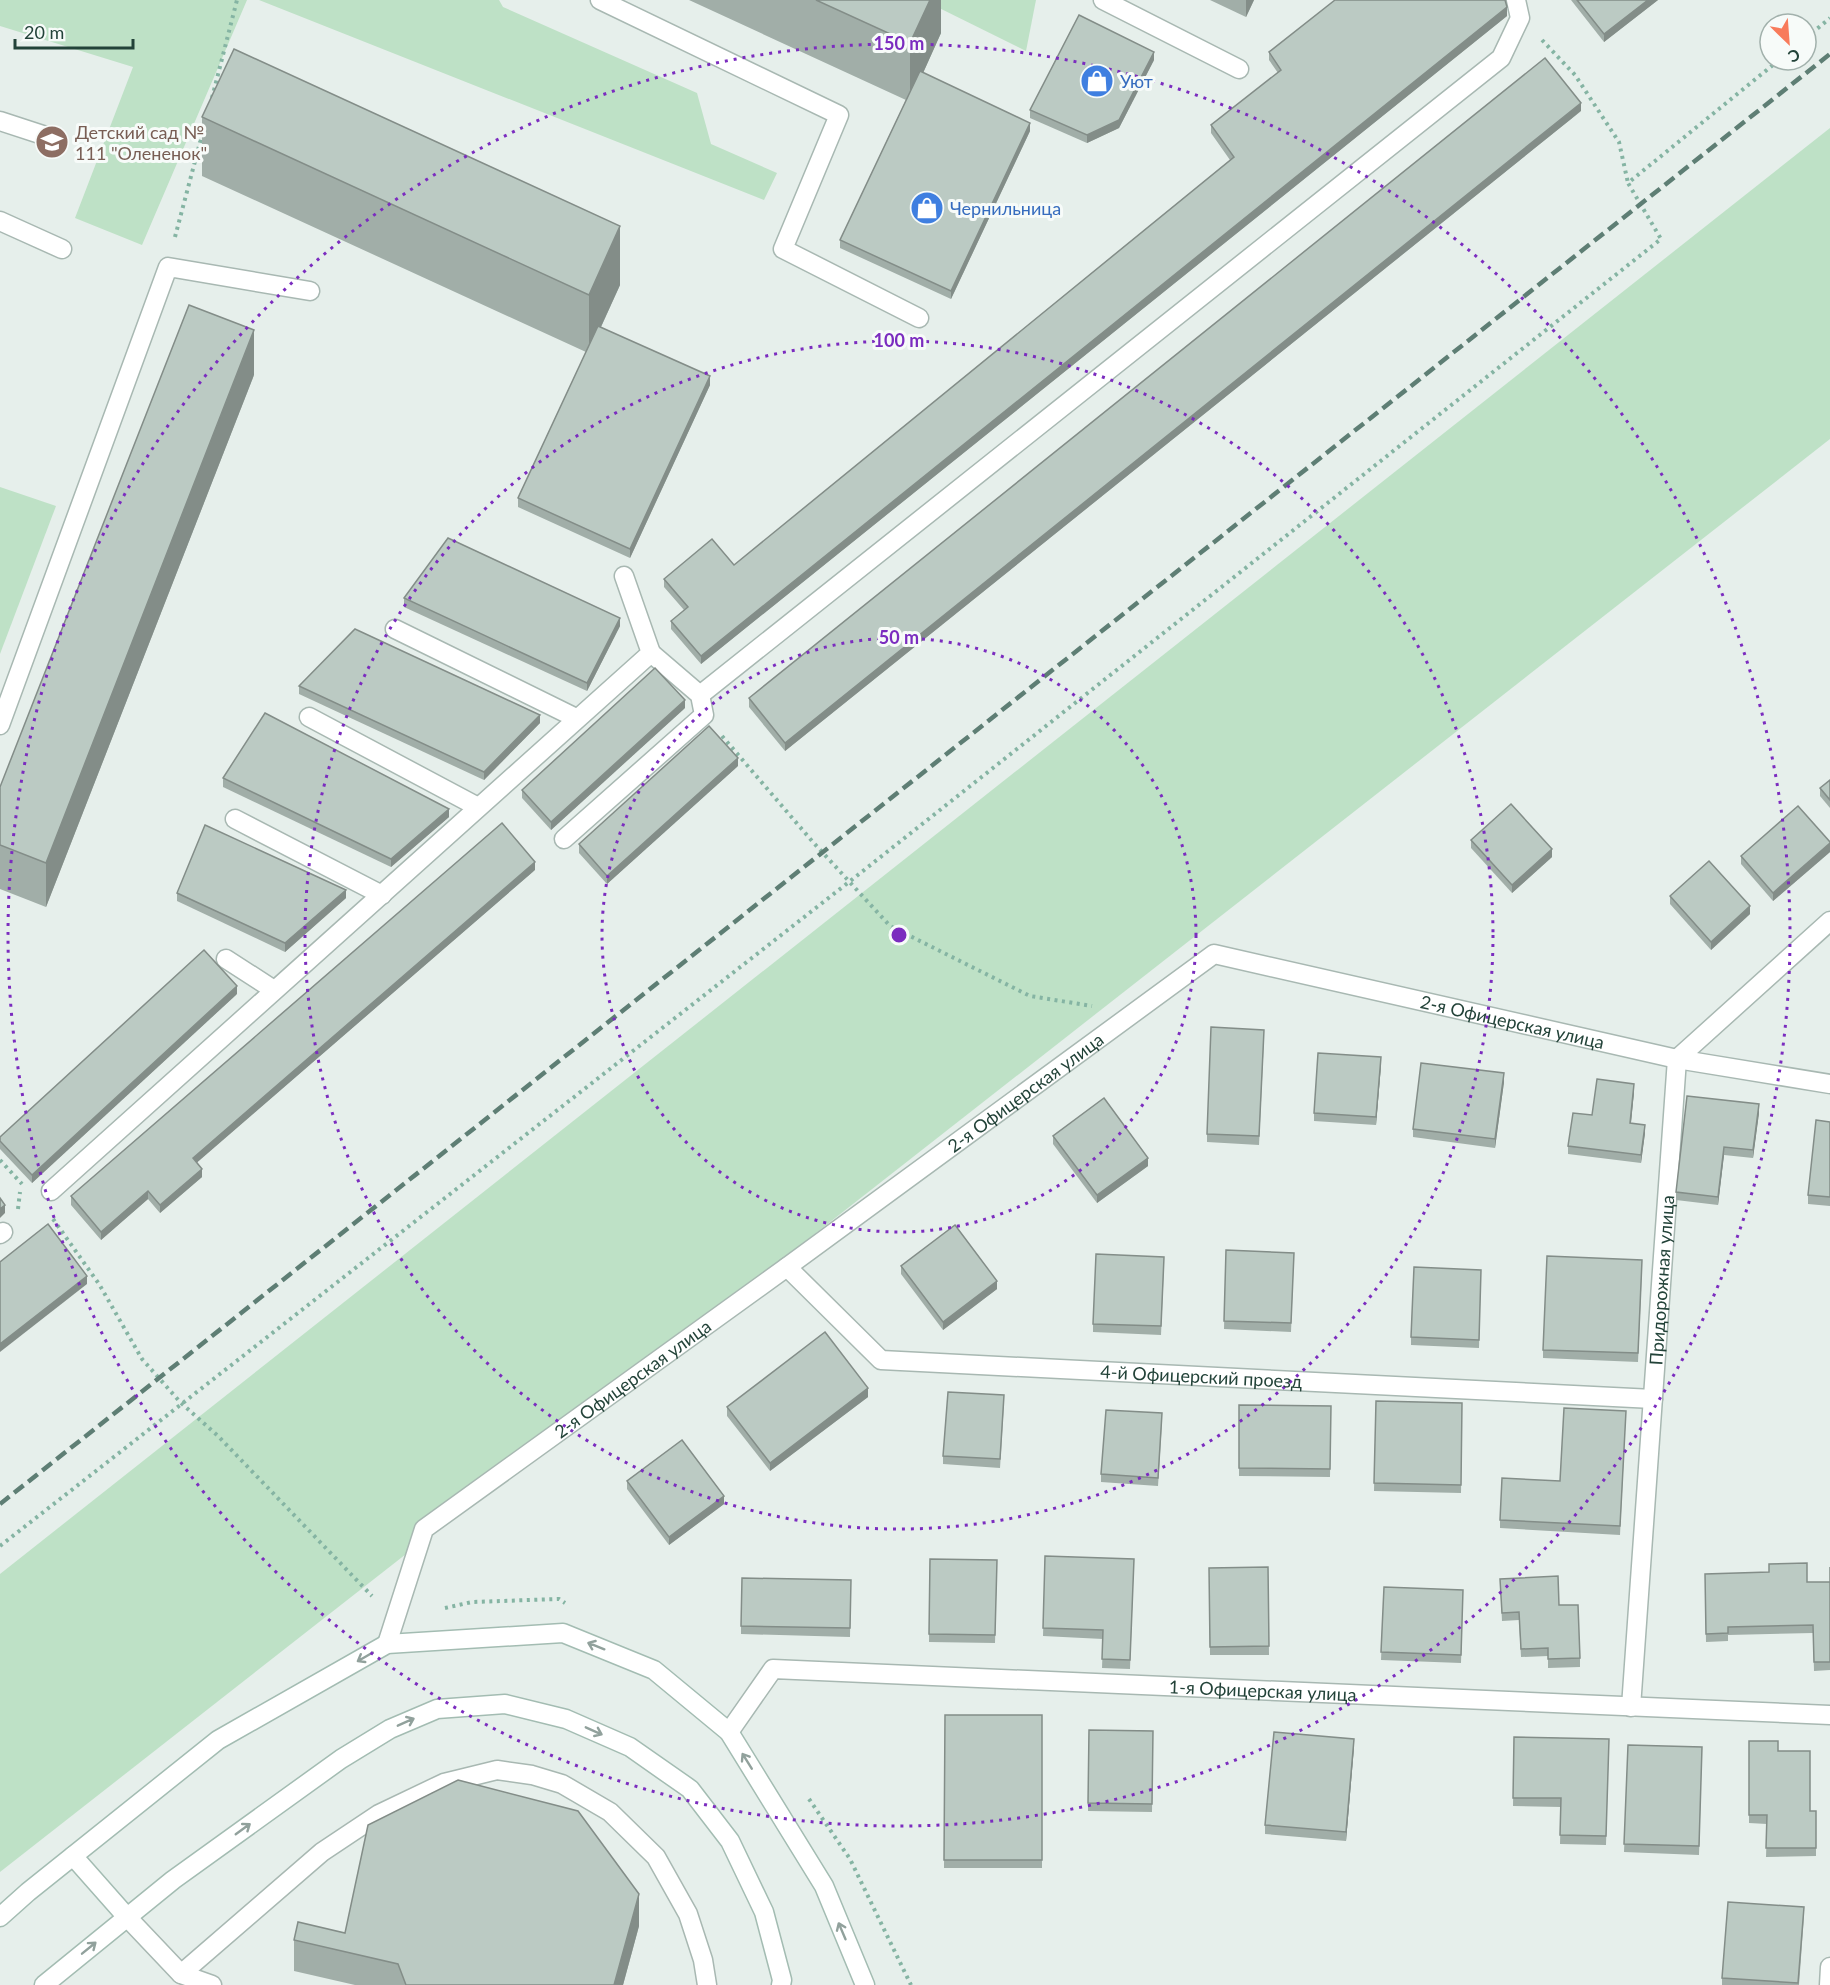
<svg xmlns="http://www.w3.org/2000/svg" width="1830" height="1985" font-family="Lato,sans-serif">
	<rect width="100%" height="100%" fill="#e6efeb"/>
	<g fill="#bee1c6">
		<path d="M0 0H247L142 245 75 218 133 67 0 26Z"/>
		<path d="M259 0H499L503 7 697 93 711 144 777 173 764 200Z"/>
		<path d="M923 0H1036L1026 51Z"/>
		<path d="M1830 128V439L0 1872V1574Z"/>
		<path d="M0 487 56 506 0 654Z"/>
	</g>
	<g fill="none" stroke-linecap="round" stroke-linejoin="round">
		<g stroke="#a8b8b2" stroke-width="21">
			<g id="service">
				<path d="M600 0 839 115 783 249 919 318"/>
				<path d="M1103 0 1239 69"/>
				<path d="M0 121 52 138"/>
				<path d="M0 221 62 249"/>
				<path d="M395 629 576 718"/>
				<path d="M700 695 1501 58 1520 18 1516 0"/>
				<path d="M309 717 478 807"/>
				<path d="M0 725 168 267 310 291"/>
				<path d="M235 819 382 895"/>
				<path d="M564 839 704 715 700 695 651 653"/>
				<path d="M226 959 274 990"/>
				<path d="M51 1191 651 653 624 576"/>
				<path d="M0 1234 3 1232"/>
				<path d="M126 1916 181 1974 212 1985"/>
				<path d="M181 1974 322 1852 379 1814 444 1783 497 1770 532 1775 562 1784 610 1812 656 1857 688 1914 703 1960 707 1985"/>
			</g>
		</g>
		<g stroke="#a8b8b2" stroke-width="21">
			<g id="minor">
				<path id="s1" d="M787 1267 881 1360 1653 1399"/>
				<path id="s2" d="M387 1644 424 1529 787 1267 1214 954 1677 1059 1830 1084"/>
				<path id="s3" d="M1631 1707 1677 1059 1830 921"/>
				<path id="s4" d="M729 1732 773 1669 1830 1715"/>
				<path d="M1829 1985 1830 1967"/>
			</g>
		</g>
		<g stroke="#a3bcb2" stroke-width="21">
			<g id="secondary">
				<path d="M73 1856 126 1916"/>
				<path d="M0 1917 28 1892 218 1740 387 1644 563 1633 654 1670 729 1732 824 1886 865 1985"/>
				<path d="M44 1985 173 1880 341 1759 390 1729 437 1709 505 1704 566 1719 630 1747 690 1789 730 1841 764 1912 782 1980 781 1985"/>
			</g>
		</g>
		<g stroke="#85b4a3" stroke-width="4" stroke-dasharray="3 4.5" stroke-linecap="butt">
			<path d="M1806 38 1830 18"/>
			<path d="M1542 40 1575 75 1619 142 1628 183"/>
			<path d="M212 98 237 0"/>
			<path d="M175 237 203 131"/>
			<path d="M722 736 812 841 890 926 1030 996 1092 1006"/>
			<path d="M0 1160 22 1184"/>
			<path d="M18 1209 20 1192"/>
			<path d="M53 1219 99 1284 142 1359 181 1403 218 1436 372 1596"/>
			<path d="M0 1546 849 882 1661 239 1628 183 1779 60"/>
			<path d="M445 1608 472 1602 559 1599 565 1603"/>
			<path d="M809 1799 850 1859 911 1985"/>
		</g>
		<use href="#service" stroke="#fff" stroke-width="18"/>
		<use href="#minor" stroke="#fff" stroke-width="18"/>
		<use href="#secondary" stroke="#fff" stroke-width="18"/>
		<path stroke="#5e7e74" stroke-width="4.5" stroke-dasharray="12 6" stroke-linecap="butt" d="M0 1504 1830 54"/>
	</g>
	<g fill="#a1aea8">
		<path d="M689 0H941V33L923 73 1030 131 951 299 840 248V240L906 100Z"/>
		<path d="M1210 0H1254L1246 17Z"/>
		<path d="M1571 0H1658L1604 42Z"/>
		<path d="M1507 16 701 664 671 629V621L684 610 664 587V579L734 565 1230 160 1211 133V125L1278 73 1269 60V52Z"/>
		<path d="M1154 60 1119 128 1087 143 1030 118V110Z"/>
		<path d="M1581 111 785 751 749 707V698Z"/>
		<path d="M202 117 620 285 601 327 710 385 630 558 518 507V498L586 352 202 176Z"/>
		<path d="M254 375 46 907 0 889V787Z"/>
		<path d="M404 598 620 626 587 691 404 607Z"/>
		<path d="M299 686 540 723 484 780 299 694Z"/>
		<path d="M685 708 551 830 522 798V790Z"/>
		<path d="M738 766 607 884 579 853V844Z"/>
		<path d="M223 778 449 817 391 867 223 787Z"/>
		<path d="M1830 780V808L1820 796V788Z"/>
		<path d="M1471 840 1552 857 1512 893 1471 848Z"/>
		<path d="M1830 842V852L1773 901 1741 864V856Z"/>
		<path d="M535 870 197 1162 202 1177 160 1213 148 1199 101 1240 71 1205V1196Z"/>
		<path d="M177 893 346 898 285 952 177 901Z"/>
		<path d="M1670 896 1750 914 1711 950 1670 904Z"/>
		<path d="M237 994 32 1183 0 1149V1137Z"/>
		<path d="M1264 1038 1259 1145 1207 1142V1134Z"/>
		<path d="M1381 1065 1376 1125 1314 1121V1113Z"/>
		<path d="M1504 1082 1495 1148 1413 1137V1129Z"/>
		<path d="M1634 1092 1631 1123 1645 1133 1641 1163 1568 1154V1146L1592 1115Z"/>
		<path d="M1759 1113 1753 1158 1724 1155 1718 1205 1676 1200V1192Z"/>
		<path d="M1830 1122V1206L1808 1204V1195Z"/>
		<path d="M1053 1136 1148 1166 1097 1203 1053 1144Z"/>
		<path d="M1226 1250 1294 1253 1291 1332 1224 1329Z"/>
		<path d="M1164 1265 1161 1335 1093 1332V1324Z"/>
		<path d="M901 1266 997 1289 943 1330 901 1274Z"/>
		<path d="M1642 1269 1638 1362 1543 1358V1350Z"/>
		<path d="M1481 1270 1479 1348 1411 1345V1337Z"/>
		<path d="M868 1397 770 1471 727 1416V1407Z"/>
		<path d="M1376 1401 1462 1403 1461 1493 1374 1491Z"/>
		<path d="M1004 1403 1000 1468 943 1464V1456Z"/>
		<path d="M1239 1405 1331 1406 1330 1477 1239 1476Z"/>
		<path d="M1626 1411 1620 1535 1500 1528V1520L1560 1481Z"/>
		<path d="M1162 1422 1158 1486 1101 1482V1474Z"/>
		<path d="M627 1481 724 1504 669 1545 627 1489Z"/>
		<path d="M1045 1556 1134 1559 1130 1669 1102 1668 1103 1639 1043 1636Z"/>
		<path d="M930 1559 997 1560 995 1643 929 1642Z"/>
		<path d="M1268 1567 1269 1655H1210L1209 1568Z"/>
		<path d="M1830 1567V1670L1814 1671 1813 1633 1728 1635V1641L1706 1642 1705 1574 1807 1582H1830Z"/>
		<path d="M1500 1579 1559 1605 1580 1658V1667L1548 1668V1656L1521 1657 1519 1620 1502 1621Z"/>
		<path d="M851 1580 850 1637 741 1634V1626Z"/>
		<path d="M1384 1587 1463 1590 1461 1663 1381 1660Z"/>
		<path d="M945 1715H1042V1868H944Z"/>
		<path d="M1089 1730 1153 1731 1152 1812 1088 1811Z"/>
		<path d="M1514 1737 1609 1739 1606 1845 1560 1844 1561 1807 1513 1806Z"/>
		<path d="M1749 1741 1778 1751 1810 1811H1816V1856L1766 1857 1767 1824 1749 1823Z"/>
		<path d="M1628 1745 1702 1747 1699 1855 1624 1852Z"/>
		<path d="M1354 1747 1346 1841 1265 1834V1825Z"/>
		<path d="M1804 1916 1799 1985H1722V1978Z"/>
		<path d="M639 1926 623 1985H355L294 1971V1940L345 1933Z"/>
	</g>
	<g fill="#838d88">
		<path d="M930 0H941V33L910 102V43Z"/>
		<path d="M1246 0H1254L1246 17Z"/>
		<path d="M1648 0H1658L1604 42V34Z"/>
		<path d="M1507 7V16L701 664V656Z"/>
		<path d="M1154 52V60L1119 128 1087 143V135Z"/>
		<path d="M1581 103V111L785 751V743Z"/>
		<path d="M1030 123V131L951 299V291Z"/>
		<path d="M620 226V285L589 353V295Z"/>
		<path d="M254 330V375L46 907V863Z"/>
		<path d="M710 376V385L630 558V549Z"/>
		<path d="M620 618V626L587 691V683Z"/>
		<path d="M685 700V708L551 830V822Z"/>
		<path d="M540 715V723L484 780V772Z"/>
		<path d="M738 758V766L607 884V876Z"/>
		<path d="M449 809V817L391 867V859Z"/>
		<path d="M1830 843V852L1773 901V893Z"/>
		<path d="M1552 849V857L1512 893V885Z"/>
		<path d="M535 862V870L193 1166V1158Z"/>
		<path d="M346 890V898L285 952V943Z"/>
		<path d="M1750 906V914L1711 950V942Z"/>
		<path d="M237 986V994L32 1183V1175Z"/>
		<path d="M1381 1057V1065L1376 1125V1117Z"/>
		<path d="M1504 1073V1082L1495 1148V1139Z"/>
		<path d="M1634 1084V1092L1630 1132V1123Z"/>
		<path d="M1759 1104V1113L1753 1158V1150Z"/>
		<path d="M1645 1125V1133L1641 1163V1155Z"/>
		<path d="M1724 1147V1155L1718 1205V1197Z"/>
		<path d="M1148 1158V1166L1097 1203V1195Z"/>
		<path d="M202 1169V1177L160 1213V1205Z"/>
		<path d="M148 1191V1199L101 1240V1232Z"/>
		<path d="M5 1205V1213L0 1218V1209Z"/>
		<path d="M87 1276V1284L0 1352V1344Z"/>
		<path d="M997 1281V1289L943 1330V1322Z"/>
		<path d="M868 1388V1397L770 1471V1463Z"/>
		<path d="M724 1496V1504L669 1545V1537Z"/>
		<path d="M1354 1739V1747L1346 1841V1832Z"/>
		<path d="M639 1894V1926L623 1985H614Z"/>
	</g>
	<g fill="#bbcac3" stroke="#838d88" stroke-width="1.5">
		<path d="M816 0H930L910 43Z"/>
		<path d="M1335 0H1505L1507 7 701 656 671 621 688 607 664 579 712 539 734 565 1234 157 1211 125 1281 70 1269 52Z"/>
		<path d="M1577 0H1648L1604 34Z"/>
		<path d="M1079 15 1154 52 1119 120 1087 135 1030 110Z"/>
		<path d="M234 49 620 226 589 295 202 117Z"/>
		<path d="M1545 58 1581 103 785 743 749 698Z"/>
		<path d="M920 71 1030 123 951 291 840 240Z"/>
		<path d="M189 305 254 330 46 863 0 845V787Z"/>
		<path d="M598 326 710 376 630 549 518 498Z"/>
		<path d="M448 538 620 618 587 683 404 598Z"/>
		<path d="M355 629 540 715 484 772 299 686Z"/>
		<path d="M655 668 685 700 551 822 522 790Z"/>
		<path d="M265 713 449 809 391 859 223 778Z"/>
		<path d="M709 726 738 758 607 876 579 844Z"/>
		<path d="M1830 780V800L1820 788Z"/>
		<path d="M1511 804 1552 849 1512 885 1471 840Z"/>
		<path d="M1798 806 1830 842V843L1773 893 1741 856Z"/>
		<path d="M502 823 535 862 193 1158 202 1169 160 1205 148 1191 101 1232 71 1196Z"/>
		<path d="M205 825 346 890 285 943 177 893Z"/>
		<path d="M1709 861 1750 906 1711 942 1670 896Z"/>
		<path d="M204 950 237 986 32 1175 0 1141V1137Z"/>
		<path d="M1211 1027 1264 1030 1259 1136 1207 1134Z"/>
		<path d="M1318 1053 1381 1057 1376 1117 1314 1113Z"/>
		<path d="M1421 1063 1504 1073 1495 1139 1413 1129Z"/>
		<path d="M1597 1079 1634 1084 1630 1123 1645 1125 1641 1155 1568 1146 1573 1113 1592 1115Z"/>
		<path d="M1687 1096 1759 1104 1753 1150 1724 1147 1718 1197 1676 1192Z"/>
		<path d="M1104 1098 1148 1158 1097 1195 1053 1136Z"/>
		<path d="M1816 1120 1830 1122V1197L1808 1195Z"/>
		<path d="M0 1198 5 1205 0 1209Z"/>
		<path d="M48 1224 87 1276 0 1344V1262Z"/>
		<path d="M955 1225 997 1281 943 1322 901 1266Z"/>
		<path d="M1226 1250 1294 1253 1291 1323 1224 1321Z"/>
		<path d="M1096 1254 1164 1257 1161 1326 1093 1324Z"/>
		<path d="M1547 1256 1642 1260 1638 1353 1543 1350Z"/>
		<path d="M1414 1267 1481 1270 1479 1340 1411 1337Z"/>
		<path d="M825 1332 868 1388 770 1463 727 1407Z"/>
		<path d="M948 1392 1004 1395 1000 1459 943 1456Z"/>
		<path d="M1376 1401 1462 1403 1461 1485 1374 1483Z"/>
		<path d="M1239 1405 1331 1406 1330 1469 1239 1468Z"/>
		<path d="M1564 1408 1626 1411 1620 1526 1500 1520 1502 1478 1560 1481Z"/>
		<path d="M1106 1410 1162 1413 1158 1478 1101 1474Z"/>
		<path d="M682 1440 724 1496 669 1537 627 1481Z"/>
		<path d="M1045 1556 1134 1559 1130 1660 1102 1659 1103 1630 1043 1628Z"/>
		<path d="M930 1559 997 1560 995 1635 929 1634Z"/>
		<path d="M1807 1563V1582H1830V1567V1662H1814L1813 1625 1728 1627V1633L1706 1634 1705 1574 1769 1572V1564Z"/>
		<path d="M1268 1567 1269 1646 1210 1647 1209 1568Z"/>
		<path d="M1558 1576 1559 1605H1578L1580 1658 1548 1659V1648L1521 1649 1519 1612 1502 1613 1500 1579Z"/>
		<path d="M742 1578 851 1580 850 1628 741 1626Z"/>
		<path d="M1384 1587 1463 1590 1461 1655 1381 1652Z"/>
		<path d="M945 1715H1042V1860H944Z"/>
		<path d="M1089 1730 1153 1731 1152 1804 1088 1803Z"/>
		<path d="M1274 1732 1354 1739 1346 1832 1265 1825Z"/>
		<path d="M1514 1737 1609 1739 1606 1836 1560 1835 1561 1798H1513Z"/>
		<path d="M1749 1741H1778V1751H1810V1811H1816V1848H1766L1767 1815H1749Z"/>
		<path d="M1628 1745 1702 1747 1699 1846 1624 1844Z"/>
		<path d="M458 1780 578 1811 639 1894 614 1985H406L398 1964 294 1940 298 1922 345 1933 368 1825Z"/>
		<path d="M1728 1902 1804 1907 1798 1983 1722 1978Z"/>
	</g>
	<defs><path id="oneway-shaft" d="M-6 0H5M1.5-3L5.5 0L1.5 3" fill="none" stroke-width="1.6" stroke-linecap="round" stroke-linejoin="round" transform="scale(1.5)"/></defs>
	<g stroke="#91a19c">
		<use href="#oneway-shaft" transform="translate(596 1646) rotate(-158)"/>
		<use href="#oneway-shaft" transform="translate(365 1657) rotate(150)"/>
		<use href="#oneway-shaft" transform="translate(406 1722) rotate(-24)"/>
		<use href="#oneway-shaft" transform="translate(594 1731) rotate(24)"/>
		<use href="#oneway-shaft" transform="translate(747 1761) rotate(-122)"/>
		<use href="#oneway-shaft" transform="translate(243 1829) rotate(-36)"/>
		<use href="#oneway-shaft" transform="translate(842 1931) rotate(-113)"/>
		<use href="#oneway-shaft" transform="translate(89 1948) rotate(-39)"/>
	</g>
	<g fill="none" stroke="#7b2cbf" stroke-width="3" stroke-dasharray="3 6">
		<circle cx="899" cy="935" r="297"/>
		<circle cx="899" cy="935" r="594"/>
		<circle cx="899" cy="935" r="891"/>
	</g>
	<defs>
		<g id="shop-disc" transform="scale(1.725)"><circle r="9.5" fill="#3f7fe0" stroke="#f7fbf9"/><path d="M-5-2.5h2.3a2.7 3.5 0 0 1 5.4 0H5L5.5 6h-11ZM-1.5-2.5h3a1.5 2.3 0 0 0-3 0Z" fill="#fff"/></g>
		<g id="school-disc" transform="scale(1.725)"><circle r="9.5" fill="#8d6e63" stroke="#f7fbf9"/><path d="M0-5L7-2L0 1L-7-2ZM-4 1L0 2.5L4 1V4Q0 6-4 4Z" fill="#fff"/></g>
	</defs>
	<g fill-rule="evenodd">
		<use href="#shop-disc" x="1097" y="81"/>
		<use href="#school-disc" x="52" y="142"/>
		<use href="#shop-disc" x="927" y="208"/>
	</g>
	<g text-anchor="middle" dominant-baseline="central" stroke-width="6" stroke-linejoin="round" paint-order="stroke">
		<g font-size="18" fill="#366cbe" stroke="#f7fbf9" text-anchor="start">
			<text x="1120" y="81">Уют</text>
			<text x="950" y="208">Чернильница</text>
		</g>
		<g font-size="18" fill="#785e54" stroke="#f7fbf9" text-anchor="start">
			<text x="75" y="132">Детский сад №<tspan x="75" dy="21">111 "Олененок"</tspan></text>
		</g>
		<g font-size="18" fill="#234339" stroke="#f7fbf9">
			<text stroke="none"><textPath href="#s2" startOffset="1404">2-я Офицерская улица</textPath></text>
			<text stroke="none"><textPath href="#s2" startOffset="864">2-я Офицерская улица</textPath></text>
			<text stroke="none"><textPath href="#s3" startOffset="428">Придорожная улица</textPath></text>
			<text stroke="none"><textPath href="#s1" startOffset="453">4-й Офицерский проезд</textPath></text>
			<text stroke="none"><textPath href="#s2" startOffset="378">2-я Офицерская улица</textPath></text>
			<text stroke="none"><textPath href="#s4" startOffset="567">1-я Офицерская улица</textPath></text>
		</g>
	</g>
	<circle cx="899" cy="935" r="9" fill="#7b2cbf" stroke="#f7fbf9" stroke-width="3"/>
	<g font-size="18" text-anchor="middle" font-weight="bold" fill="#7b2cbf" stroke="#f7fbf9" stroke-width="6" stroke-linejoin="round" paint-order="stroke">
		<text x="899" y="50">150 m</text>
		<text x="899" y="347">100 m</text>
		<text x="899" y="644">50 m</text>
	</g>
	<g transform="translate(1788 42) rotate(155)"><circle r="28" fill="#f7fbf9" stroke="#a2b1ac" stroke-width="1.5"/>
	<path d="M0-4.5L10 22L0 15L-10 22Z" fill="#f87b5b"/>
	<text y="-9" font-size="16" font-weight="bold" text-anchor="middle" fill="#234339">С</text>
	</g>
	<path d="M15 39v9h118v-9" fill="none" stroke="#234339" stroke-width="3"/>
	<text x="24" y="39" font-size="18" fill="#234339" stroke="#f7fbf9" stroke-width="4.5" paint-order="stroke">20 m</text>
</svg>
